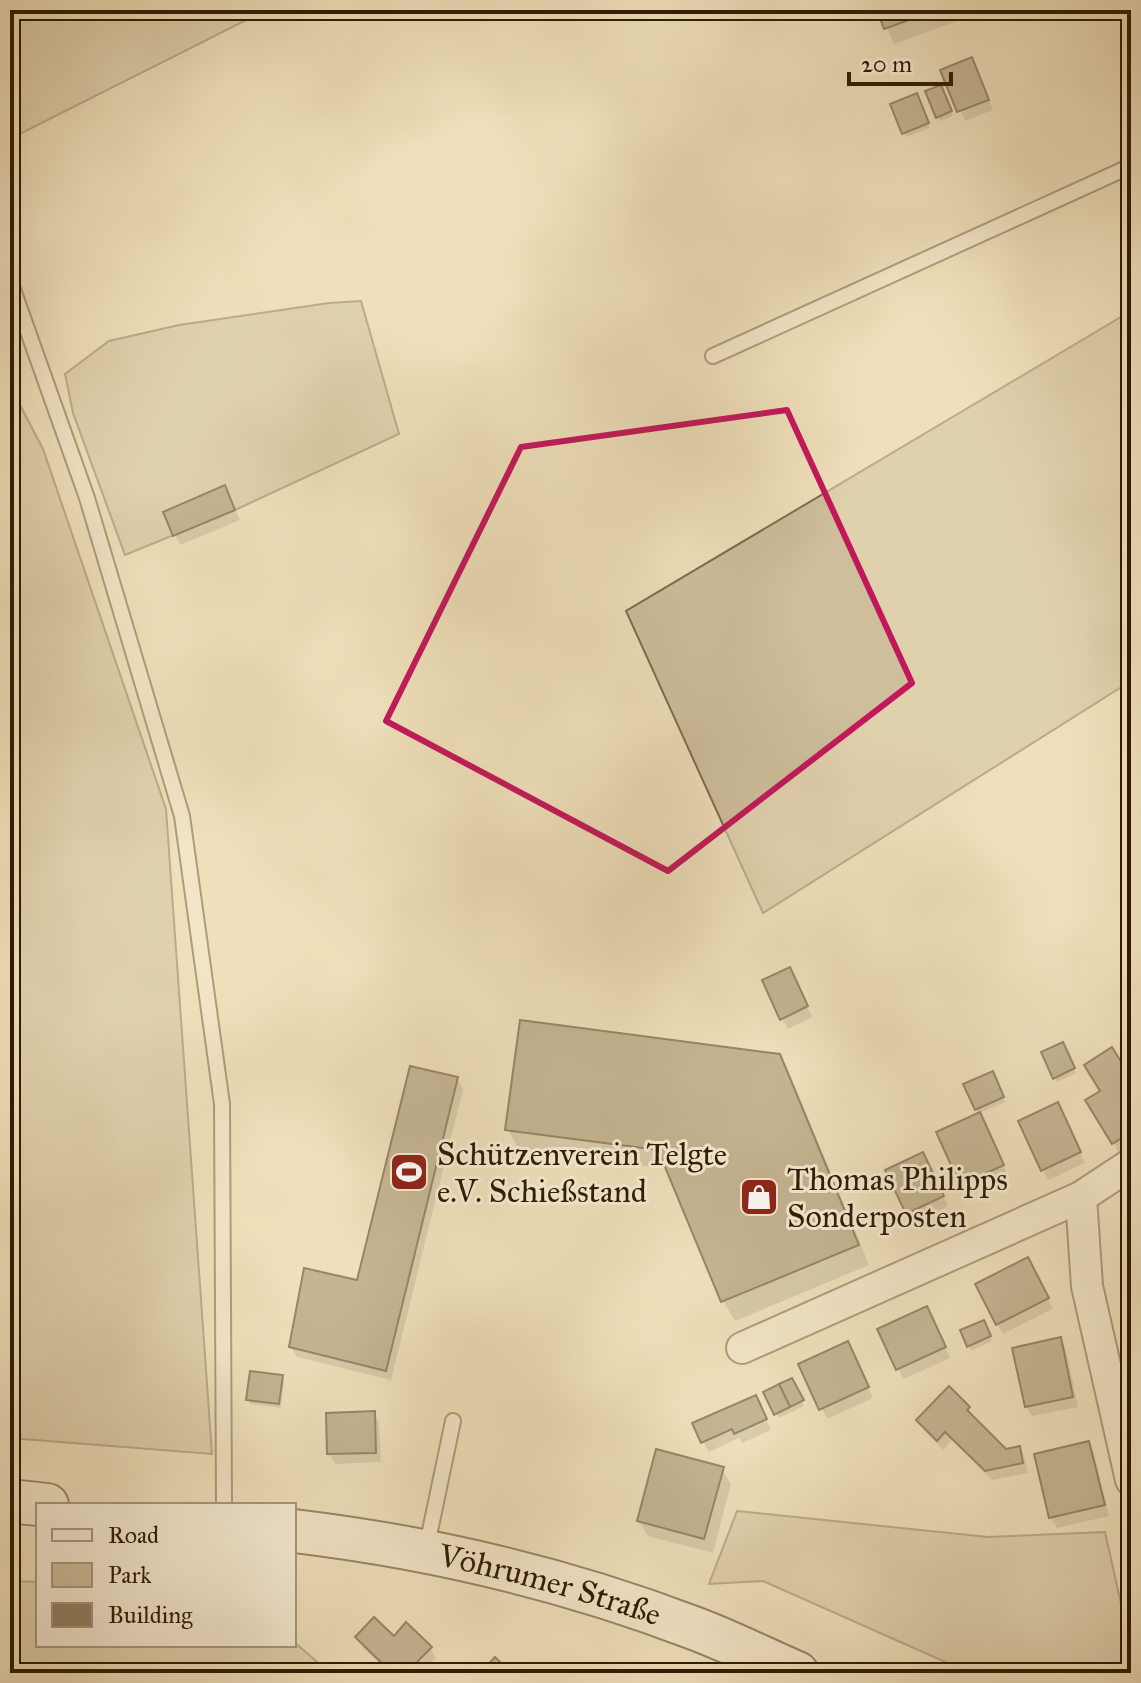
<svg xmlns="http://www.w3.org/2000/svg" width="1141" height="1683" font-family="'IM FELL Great Primer',serif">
	<rect width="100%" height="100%" fill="#efe0bb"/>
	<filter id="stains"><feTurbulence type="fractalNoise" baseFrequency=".0025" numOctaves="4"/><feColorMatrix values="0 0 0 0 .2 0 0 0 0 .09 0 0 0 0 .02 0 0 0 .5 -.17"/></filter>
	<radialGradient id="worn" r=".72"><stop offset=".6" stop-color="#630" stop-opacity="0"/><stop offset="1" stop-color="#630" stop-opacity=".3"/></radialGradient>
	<g fill="#cebe9c" stroke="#7e6c4f" stroke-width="2">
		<path d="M10 10H266L10 139Z"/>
		<path d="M361 301 399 434 235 510 125 555 73 413 65 374 109 341 179 325 329 303Z"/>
		<path d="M1131 311V681L763 913 626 611Z"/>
		<path d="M10 386 43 449 166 809 212 1454 10 1438Z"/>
		<path d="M737 1511 988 1537 1105 1532 1131 1648V1673H970L763 1581 709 1584Z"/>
		<path d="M10 1581 38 1582V1645H294V1642L330 1673H10Z"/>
	</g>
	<g fill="#0003">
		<path d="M879 10H987L894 44Z"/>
		<path d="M977 70 993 110 965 121 943 72Z"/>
		<path d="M943 92 953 116 940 121 938 117Z"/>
		<path d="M918 100 930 128 906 137 904 133Z"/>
		<path d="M230 498 240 520 180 545 165 513Z"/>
		<path d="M795 980 812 1017 788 1029 782 1019Z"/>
		<path d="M1062 1045 1076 1073 1057 1082 1044 1053Z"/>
		<path d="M779 1056 791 1077 869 1265 735 1321 723 1301 668 1169 519 1150 508 1129Z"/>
		<path d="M457 1078 463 1089 391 1380 297 1357 291 1347 358 1282Z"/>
		<path d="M994 1078 1005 1102 979 1113 976 1109Z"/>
		<path d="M1131 1082V1145L1119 1153 1088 1101Z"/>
		<path d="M1063 1114 1085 1163 1048 1180 1043 1170Z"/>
		<path d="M985 1124 1008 1176 967 1194 938 1133Z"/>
		<path d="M928 1164 948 1206 914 1223 888 1171Z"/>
		<path d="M1033 1270 1053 1309 1003 1334 997 1324Z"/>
		<path d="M932 1318 950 1358 904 1379 898 1369Z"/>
		<path d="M983 1323 992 1341 971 1351 962 1331Z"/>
		<path d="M1060 1340 1066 1350 1078 1407 1032 1416 1026 1406Z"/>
		<path d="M853 1354 873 1398 827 1419 801 1365Z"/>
		<path d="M282 1377 284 1381 281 1408 250 1404 248 1399Z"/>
		<path d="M792 1380 804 1406 779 1418 766 1393Z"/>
		<path d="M761 1407 771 1430 742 1443 739 1438 709 1452 703 1442Z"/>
		<path d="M968 1409 974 1419 1005 1451 1019 1448 1025 1458 1028 1473 992 1480 952 1440 943 1450 924 1430 918 1420Z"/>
		<path d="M373 1413 379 1423 381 1462 335 1464 329 1454Z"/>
		<path d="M1088 1443 1094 1453 1109 1516 1057 1528 1051 1518 1037 1456Z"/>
		<path d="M722 1469 731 1484 713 1553 648 1536 639 1521Z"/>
		<path d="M358 1638H394L430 1648 436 1658 421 1673H390L363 1648Z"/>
	</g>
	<g fill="#938162" stroke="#2f1a02" stroke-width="2">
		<path d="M877 10H937L884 29Z"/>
		<path d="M972 57 989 100 957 112 940 70Z"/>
		<path d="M941 85 952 111 936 118 925 91Z"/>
		<path d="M917 93 929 123 902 134 890 104Z"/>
		<path d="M225 485 235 510 173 536 163 512Z"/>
		<path d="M790 967 808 1006 780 1020 762 980Z"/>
		<path d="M520 1020 780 1054 859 1245 721 1302 658 1150 505 1130Z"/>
		<path d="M1063 1042 1075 1068 1053 1079 1041 1052Z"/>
		<path d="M1112 1047 1131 1078V1108L1128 1109 1131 1114V1132L1112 1144 1085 1100 1100 1091 1084 1065Z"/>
		<path d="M410 1066 458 1077 386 1371 289 1347 304 1268 357 1280Z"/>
		<path d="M993 1071 1004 1097 975 1110 963 1084Z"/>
		<path d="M1058 1102 1081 1152 1041 1171 1018 1121Z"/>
		<path d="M980 1112 1004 1165 960 1185 936 1132Z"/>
		<path d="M923 1152 944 1196 906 1214 885 1170Z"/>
		<path d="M1028 1257 1049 1298 996 1325 975 1284Z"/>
		<path d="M927 1306 946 1347 896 1370 877 1329Z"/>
		<path d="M984 1320 991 1336 967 1347 960 1330Z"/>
		<path d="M1061 1337 1073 1397 1025 1407 1012 1348Z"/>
		<path d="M848 1341 869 1387 819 1410 798 1364Z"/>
		<path d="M250 1371 283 1375 279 1404 246 1400Z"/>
		<path d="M792 1378 804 1400 790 1407 779 1384Z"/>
		<path d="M779 1384 790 1407 774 1415 763 1392Z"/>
		<path d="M949 1386 970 1407 967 1410 1006 1449 1020 1446 1023 1463 985 1471 945 1432 937 1441 916 1420Z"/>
		<path d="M756 1395 767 1419 734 1434 732 1429 701 1443 692 1423Z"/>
		<path d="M375 1411 376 1453 327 1454 326 1413Z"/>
		<path d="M1089 1441 1105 1505 1049 1518 1034 1454Z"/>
		<path d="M656 1449 724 1467 704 1539 637 1521Z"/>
		<path d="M374 1617 394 1636 406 1622 432 1647 406 1673H392L355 1637Z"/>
		<path d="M495 1657 511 1673H480Z"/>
	</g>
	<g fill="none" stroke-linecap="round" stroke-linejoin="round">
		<g stroke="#5f4c30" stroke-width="18">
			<g id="lane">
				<path d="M10 281 87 498 182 816 222 1104 224 1505"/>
				<path d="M713 356 1131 166"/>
				<path d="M426 1550 453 1421"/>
			</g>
		</g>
		<g stroke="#5f4c30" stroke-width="34">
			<g id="street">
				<path d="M1131 1164 1081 1197 1087 1286 1131 1480"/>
				<path d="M742 1348 1081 1197"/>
			</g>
		</g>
		<g stroke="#2f1a02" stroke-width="46">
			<g id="secondary">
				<path d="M10 1501 47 1505"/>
				<path id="s1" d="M294 1531C428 1547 565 1579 691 1627 727 1640 762 1658 797 1673"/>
			</g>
		</g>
		<use href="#lane" stroke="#f5ebd3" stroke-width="14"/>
		<use href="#street" stroke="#f5ebd3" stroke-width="30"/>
		<use href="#secondary" stroke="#f5ebd3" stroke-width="42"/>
	</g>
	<path d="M0 0H1141V1683H0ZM787 410 912 683 668 871 386 721 521 447Z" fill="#efe0bb" fill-opacity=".55" fill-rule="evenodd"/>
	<path fill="none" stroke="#c2185b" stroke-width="6" stroke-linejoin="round" d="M787 410 912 683 668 871 386 721 521 447Z"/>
	<defs>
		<g id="stadium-square" transform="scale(2)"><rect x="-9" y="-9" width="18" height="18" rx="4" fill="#8f2418" stroke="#f5ebd3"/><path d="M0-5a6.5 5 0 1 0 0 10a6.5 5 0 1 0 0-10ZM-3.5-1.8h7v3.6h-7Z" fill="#fff"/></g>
		<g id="shop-square" transform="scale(2)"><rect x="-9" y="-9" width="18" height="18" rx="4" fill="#8f2418" stroke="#f5ebd3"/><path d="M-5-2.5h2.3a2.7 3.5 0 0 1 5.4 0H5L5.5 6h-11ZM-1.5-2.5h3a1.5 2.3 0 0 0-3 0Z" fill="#fff"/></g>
	</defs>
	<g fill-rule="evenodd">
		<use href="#stadium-square" x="409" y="1172"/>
		<use href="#shop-square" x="759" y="1197"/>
	</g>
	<g text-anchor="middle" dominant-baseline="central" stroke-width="6" stroke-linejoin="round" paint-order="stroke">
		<g font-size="32" fill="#2f1a02" stroke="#f5ebd3" text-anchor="start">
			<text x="437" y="1154">Schützenverein Telgte<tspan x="437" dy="37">e.V. Schießstand</tspan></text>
			<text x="787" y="1179">Thomas Philipps<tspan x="787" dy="37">Sonderposten</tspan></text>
		</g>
		<g font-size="32" fill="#2f1a02" stroke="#f5ebd3">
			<text stroke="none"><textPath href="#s1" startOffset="262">Vöhrumer Straße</textPath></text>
		</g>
	</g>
	<rect width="1141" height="1683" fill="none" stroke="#efe0bb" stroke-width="40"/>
	<rect x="12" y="12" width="1117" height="1659" fill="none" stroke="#2f1a02" stroke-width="4"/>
	<rect x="20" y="20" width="1101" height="1643" fill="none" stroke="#2f1a02" stroke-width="2"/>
	<rect x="36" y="1503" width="260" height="144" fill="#f5ebd3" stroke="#a6977f" stroke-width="2"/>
	<rect x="52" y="1529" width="40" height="12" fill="#f5ebd3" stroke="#a6977f" stroke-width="2"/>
	<text x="108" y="1543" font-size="24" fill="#2f1a02">Road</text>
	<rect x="52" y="1563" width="40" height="24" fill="#cebe9c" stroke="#a6977f" stroke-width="2"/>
	<text x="108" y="1583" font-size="24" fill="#2f1a02">Park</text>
	<rect x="52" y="1603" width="40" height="24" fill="#938162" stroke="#a6977f" stroke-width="2"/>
	<text x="108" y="1623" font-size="24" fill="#2f1a02">Building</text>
	<path d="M849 72v12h102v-12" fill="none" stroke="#2f1a02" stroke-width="4"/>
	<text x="861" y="72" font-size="24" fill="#2f1a02" stroke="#f5ebd3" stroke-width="6" paint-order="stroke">20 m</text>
	<rect width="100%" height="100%" filter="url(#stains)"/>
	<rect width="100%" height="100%" fill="url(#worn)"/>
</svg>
